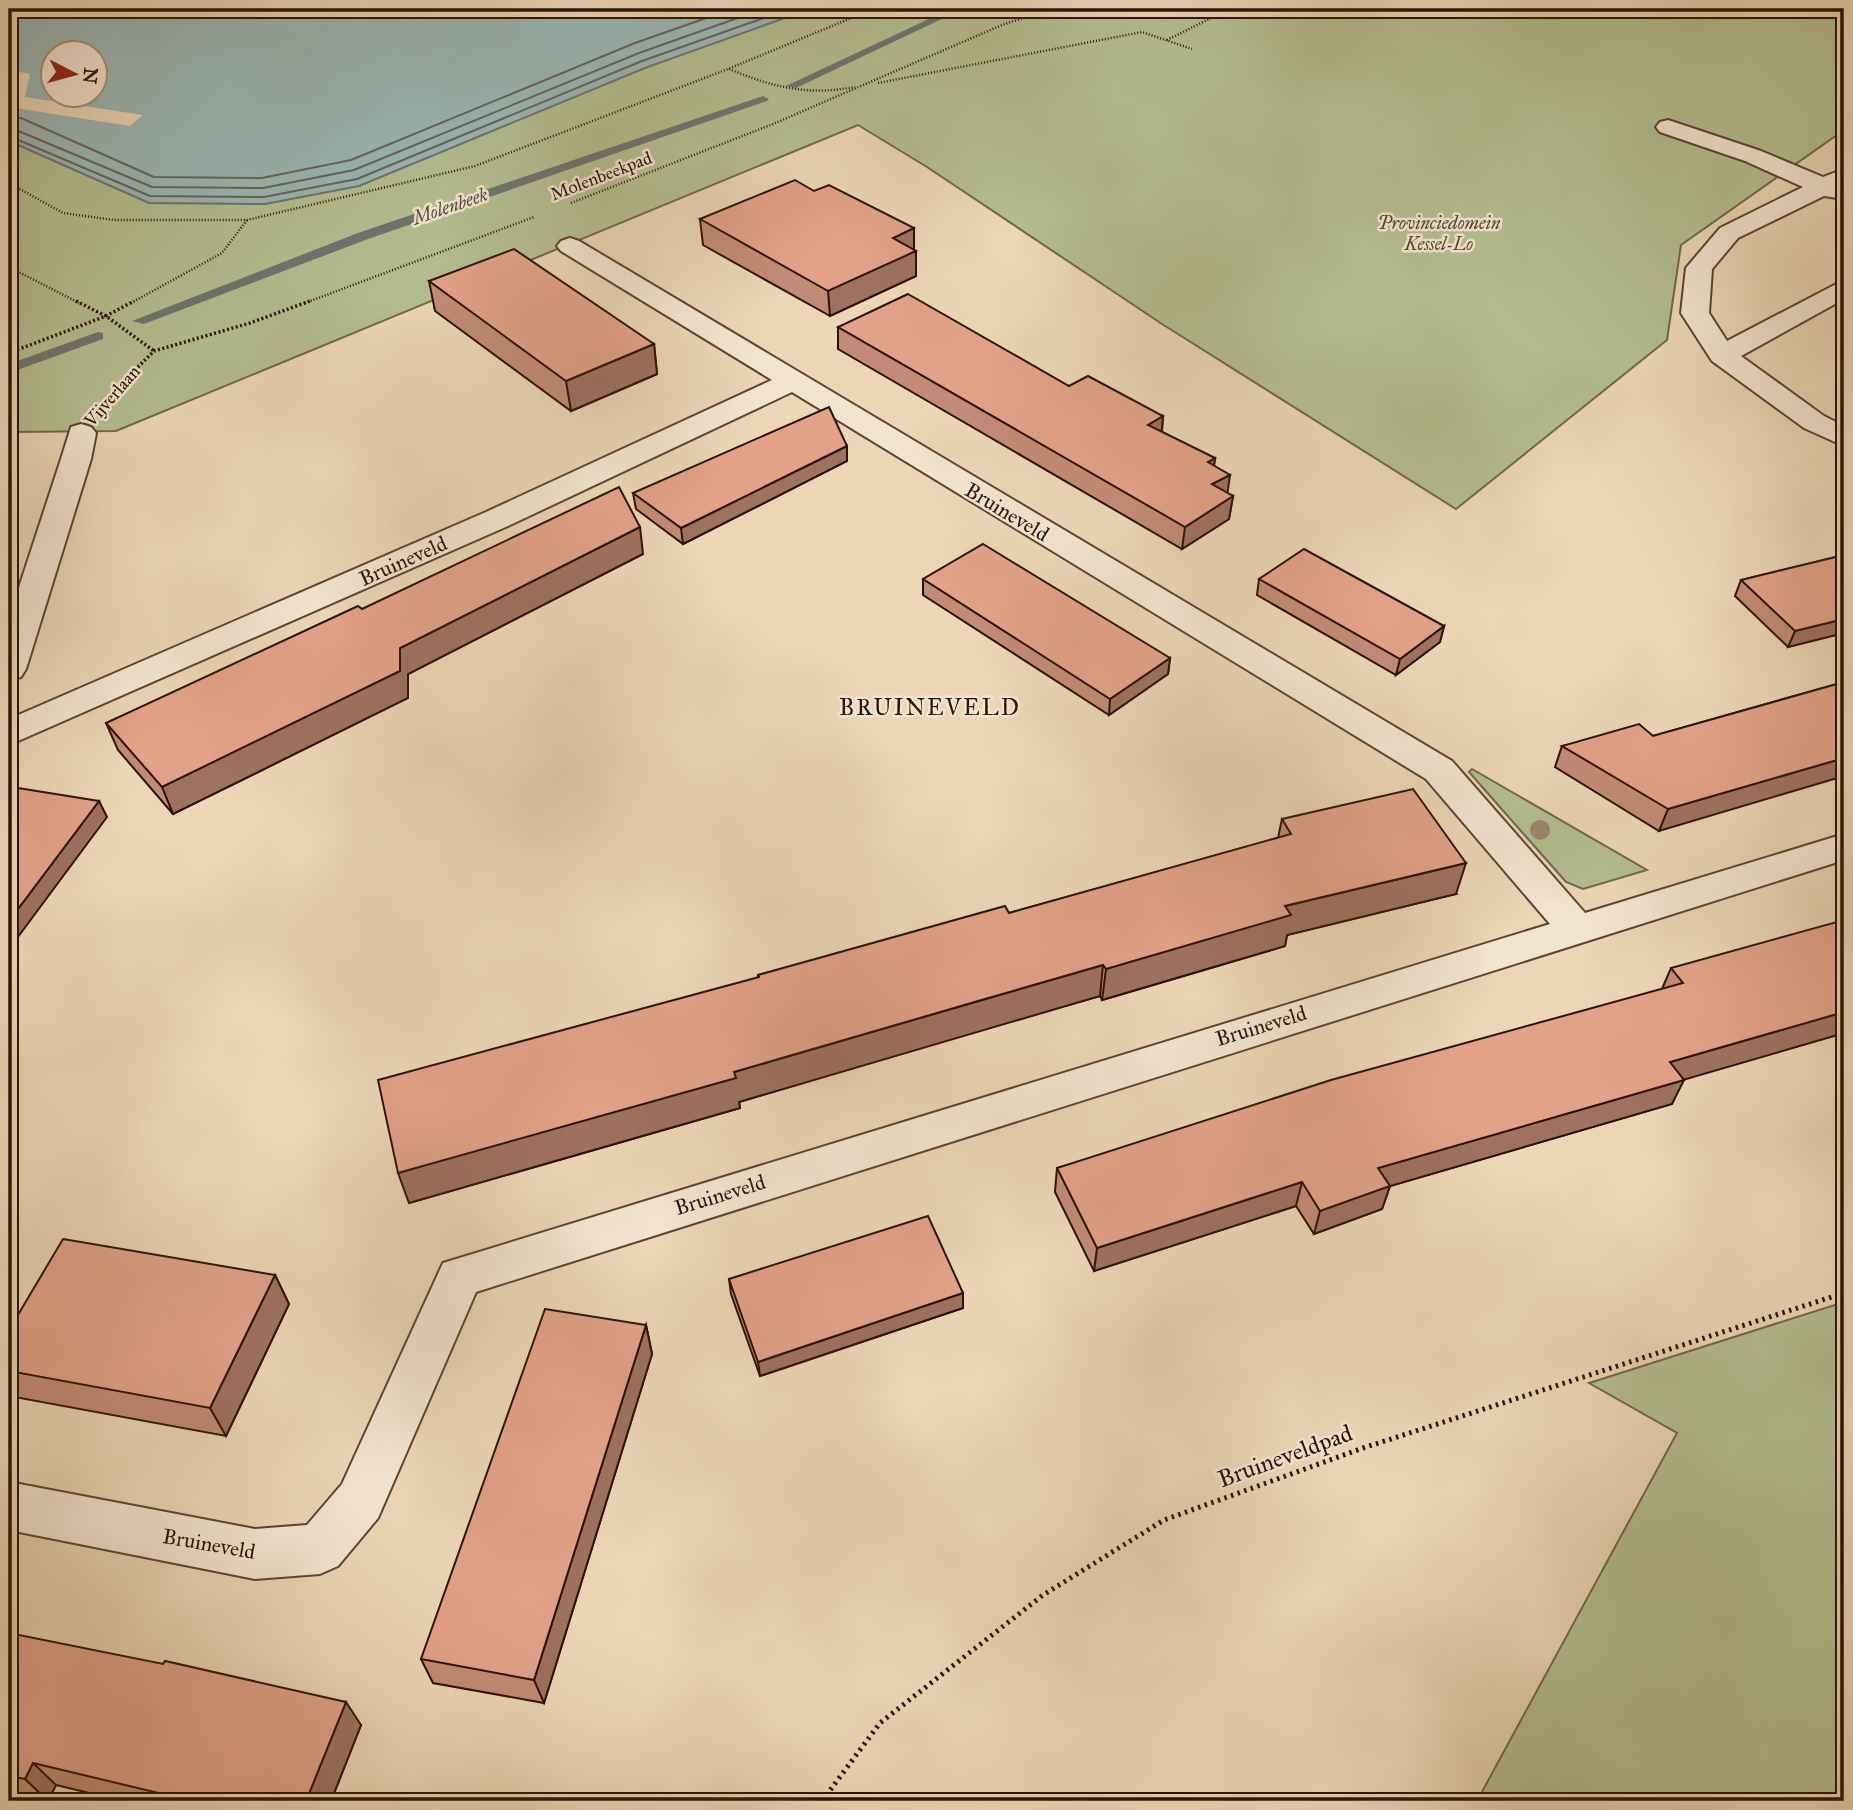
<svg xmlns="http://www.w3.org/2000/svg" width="1853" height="1810" font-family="'IM FELL Great Primer',serif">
	<rect width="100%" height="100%" fill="#ecd6b6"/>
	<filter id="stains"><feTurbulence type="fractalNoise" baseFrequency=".00286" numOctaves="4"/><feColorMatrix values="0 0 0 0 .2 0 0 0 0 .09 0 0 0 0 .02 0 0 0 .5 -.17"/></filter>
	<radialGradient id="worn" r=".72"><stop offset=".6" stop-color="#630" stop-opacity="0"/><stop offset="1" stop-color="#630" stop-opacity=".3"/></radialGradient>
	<g fill="#b4be91" stroke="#70684b" stroke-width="2" fill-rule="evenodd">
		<path d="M9 9H1844V130L1681 245 1667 340 1456 509 1162 324 927 167 858 125 116 431 9 432ZM52 52H94V94H52Z"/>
		<path d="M1472 769 1647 870 1583 889 1566 882 1469 772Z"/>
		<path d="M1844 1302V1801H1477L1677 1433 1589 1383Z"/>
	</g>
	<path fill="#9ab7b5" stroke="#6e756f" stroke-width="2" fill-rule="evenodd" d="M9 9H810L645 68 359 186 265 204 149 203 9 141ZM52 52H94V94H52Z"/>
	<path fill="#ecd6b6" d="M9 70 30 74 25 97 143 115 130 126 9 107 17 78 9 76Z"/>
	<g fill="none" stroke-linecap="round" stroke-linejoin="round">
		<g stroke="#64655d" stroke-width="2">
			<path d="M9 116 21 118 154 177 262 178 351 160 635 43 732 9"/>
			<path d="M9 127 152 187 263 188 354 170 639 53 763 9"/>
			<path d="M9 136 150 196 264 197 357 179 642 61 789 9"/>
		</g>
		<g fill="#6e756f" fill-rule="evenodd">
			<path d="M950 9H963L796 88 786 86Z"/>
			<path d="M763 96 769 99 767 101 368 239 144 324 132 321 358 233Z"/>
			<path d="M98 332 103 333V339L9 373V364Z"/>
		</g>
		<g stroke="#5d4431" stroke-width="4">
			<g id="minor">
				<path d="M1668 120 1761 151 1823 177 1844 169V199L1824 196 1738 238 1712 269 1709 313 1727 341 1844 280V299L1741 356 1824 416 1844 426V446L1804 428 1712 361 1681 313 1686 268 1720 228 1803 187 1745 161 1660 132 1656 127 1660 122Z"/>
				<path d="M570 238 579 241 1452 761 1585 913 1844 834V860L476 1292 378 1518 338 1566 320 1574 255 1579 9 1530V1482L255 1529 307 1525 342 1484 443 1263 1550 924 1426 779 792 392 508 526 9 745V719L486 512 772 380 561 251 557 246 561 241Z"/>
				<path d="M81 424 91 427 96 433 91 459 26 669 21 677 9 680V618L61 459 71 427Z"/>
			</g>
		</g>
		<g stroke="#2d1305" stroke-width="2.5" stroke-dasharray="1 2" stroke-linecap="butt">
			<path d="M1167 40 1229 9"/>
			<path d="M729 69C772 87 808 96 855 87"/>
			<path d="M878 83 1142 32 1192 49"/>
			<path d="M9 183 63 213 114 220H247L475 166 728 69 873 9"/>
			<path d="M571 203 773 124 1002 25 1050 9"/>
			<path d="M9 267 79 303"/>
			<path d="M131 303 222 253 247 220"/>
			<path d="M305 303 534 217"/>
		</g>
		<g stroke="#2d1305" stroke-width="3.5" stroke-dasharray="2 2.5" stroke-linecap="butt">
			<path d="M76 301 106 316 154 351"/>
			<path d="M9 353 106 316 134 301"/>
			<path d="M106 399 154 351 250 323 310 301"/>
		</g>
		<path stroke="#2d1305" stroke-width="5" stroke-dasharray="2.5 4.5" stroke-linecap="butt" d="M822 1801 880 1723 1043 1595 1164 1520 1363 1448 1844 1293"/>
		<use href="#minor" fill="#f3e4d0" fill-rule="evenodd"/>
	</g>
	<circle fill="#9a876c" cx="1540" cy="830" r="10"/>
	<g fill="#c28b76" stroke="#2d1305" stroke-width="2">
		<path d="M700 219 914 249 916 276 830 316 703 245Z"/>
		<path d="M429 281 654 344 657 374 571 411 435 311Z"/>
		<path d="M838 327 1069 386 1163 416 1162 432 1215 458 1214 465 1227 493 1233 496 1229 519 1182 549 838 349Z"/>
		<path d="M847 446V461L683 544 636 509 633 493Z"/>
		<path d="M643 554 408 674V698L173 814 118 750 106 723 362 609Z"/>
		<path d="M1844 555V633L1788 647 1735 596 1741 580Z"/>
		<path d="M923 579 1170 658 1168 674 1109 715 923 595Z"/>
		<path d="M1259 579 1444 626 1440 642 1396 675 1257 595Z"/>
		<path d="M1844 682 1659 831 1555 767 1562 746 1653 736Z"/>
		<path d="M1282 819 1456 894 1287 935 1285 946 1102 1000 1100 996 984 1029 739 1102 740 1108 409 1203 758 977V975L1009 913 1278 838Z"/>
		<path d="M1671 968 1844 1033 1683 1079 1672 1104 1390 1186 1382 1209 1314 1234 1296 1206 1094 1271 1055 1192 1057 1168 1662 989Z"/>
		<path d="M275 1275 289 1304 226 1436 9 1396V1330Z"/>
		<path d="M729 1279 963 1293V1308L760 1376 731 1294Z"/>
		<path d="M646 1325 652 1354 544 1703 433 1683 421 1659Z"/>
		<path d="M9 1633 361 1725 331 1801H122L56 1785 48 1801 9 1793Z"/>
	</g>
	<g fill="#9e7160" stroke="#2d1305" stroke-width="2">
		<path d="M914 228V252L916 251V276L830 316 828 291 893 238Z"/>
		<path d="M654 344 657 374 571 411 566 381Z"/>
		<path d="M1163 416 1161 439 1148 425Z"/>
		<path d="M847 446V461L683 544 681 528Z"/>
		<path d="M1215 458 1212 480 1208 462Z"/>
		<path d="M1230 475 1227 497 1212 484Z"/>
		<path d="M1233 496 1229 519 1182 549 1185 527Z"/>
		<path d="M640 527 643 554 408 674V698L173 814 162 787 400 648Z"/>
		<path d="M1844 619V633L1788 647 1795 631Z"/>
		<path d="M1444 626 1440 642 1396 675 1400 659Z"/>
		<path d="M1170 658 1168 674 1109 715 1110 699Z"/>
		<path d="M1844 758V776L1659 831 1668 809Z"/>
		<path d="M99 801 107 817 9 949V921Z"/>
		<path d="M1466 863 1456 894 1287 935 1285 946 1102 1000 1106 969 1285 906Z"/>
		<path d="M1103 965 1100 996 739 1102 740 1108 409 1203 398 1173 734 1072Z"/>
		<path d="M1844 1012V1033L1659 1087 1670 1062Z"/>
		<path d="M1684 1080 1672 1104 1390 1186 1382 1209 1314 1234 1320 1211 1378 1168Z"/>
		<path d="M1302 1182 1296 1206 1094 1271 1097 1248Z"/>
		<path d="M275 1275 289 1304 226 1436 210 1408Z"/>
		<path d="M963 1293V1308L760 1376 758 1362Z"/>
		<path d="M646 1325 652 1354 544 1703 534 1680Z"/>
		<path d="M346 1702 361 1725 331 1801H306Z"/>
		<path d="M33 1763 56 1785 48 1801 25 1779Z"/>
	</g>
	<g fill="#e2a289" stroke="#2d1305" stroke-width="2">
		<path d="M795 180 814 191 829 185 914 228 893 238 916 251 828 291 700 219Z"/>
		<path d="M514 249 654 344 566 381 429 281Z"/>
		<path d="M908 294 1069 386 1088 376 1163 416 1148 425 1215 458 1208 462 1230 475 1212 484 1233 496 1185 527 838 327Z"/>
		<path d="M829 407 847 446 681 528 633 493Z"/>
		<path d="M619 487 640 527 400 648V671L162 787 106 723 358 606 362 609Z"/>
		<path d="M983 544 1170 658 1110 699 923 579Z"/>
		<path d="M1304 549 1444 626 1400 659 1259 579Z"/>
		<path d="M1844 555V619L1795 631 1741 580Z"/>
		<path d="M1844 682V758L1668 809 1562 746 1639 724 1653 736Z"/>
		<path d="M18 788 99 801 9 921V800Z"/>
		<path d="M1413 789 1466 863 1285 906 1291 915 1106 969 1103 965 985 999 734 1072 736 1078 398 1173 378 1080 759 977 758 975 1005 906 1009 913 1291 834 1282 819Z"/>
		<path d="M1844 920V1012L1670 1062 1684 1080 1378 1168 1390 1186 1320 1211 1302 1182 1097 1248 1057 1168 1331 1080 1683 983 1671 968Z"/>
		<path d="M928 1216 963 1293 758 1362 729 1279Z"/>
		<path d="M63 1239 275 1275 210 1408 9 1371V1330Z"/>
		<path d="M545 1309 646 1325 534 1680 421 1659Z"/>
		<path d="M9 1633 163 1664 165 1661 346 1702 306 1801H192L33 1763 25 1779 9 1776Z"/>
	</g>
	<g text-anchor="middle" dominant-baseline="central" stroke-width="5" stroke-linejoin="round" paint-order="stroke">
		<g font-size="18" fill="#2d1305" stroke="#f3e4d0">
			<text transform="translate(601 176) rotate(-21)">Molenbeekpad</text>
			<text transform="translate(112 396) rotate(-49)">Vijverlaan</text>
		</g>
		<g font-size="18" font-style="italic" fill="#56462f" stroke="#f3e4d0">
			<text x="1439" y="223">Provinciedomein<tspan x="1439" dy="21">Kessel-Lo</tspan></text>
		</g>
		<g font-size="19" font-style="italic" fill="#534c43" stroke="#f3e4d0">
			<text transform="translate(450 206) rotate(-19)">Molenbeek</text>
		</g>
		<g font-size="21" fill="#2d1305" stroke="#f3e4d0">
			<text transform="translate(1007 512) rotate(31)">Bruineveld</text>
			<text transform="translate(403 561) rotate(-24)">Bruineveld</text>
			<text transform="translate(1261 1026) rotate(-17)">Bruineveld</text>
			<text transform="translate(720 1195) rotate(-17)">Bruineveld</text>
			<text transform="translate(209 1544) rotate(10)">Bruineveld</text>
		</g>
		<g font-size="23" letter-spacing="2" fill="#2d1305" stroke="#f3e4d0">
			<text x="930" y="707">BRUINEVELD</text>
		</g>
		<g font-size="24" fill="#2d1305" stroke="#f3e4d0">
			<text transform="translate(1285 1456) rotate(-20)">Bruineveldpad</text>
		</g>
	</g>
	<rect width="1853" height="1810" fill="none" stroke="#ecd6b6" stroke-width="35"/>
	<rect x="10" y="10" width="1832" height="1789" fill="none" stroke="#2d1305" stroke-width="3.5"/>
	<rect x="18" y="18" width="1818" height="1775" fill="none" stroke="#2d1305" stroke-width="2"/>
	<g transform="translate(74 74) rotate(96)"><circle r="33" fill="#f3e4d0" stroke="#a4907f" stroke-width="2"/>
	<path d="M0-5L12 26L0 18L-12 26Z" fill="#8f2418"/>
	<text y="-10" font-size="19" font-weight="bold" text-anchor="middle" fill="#2d1305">N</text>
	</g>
	<rect width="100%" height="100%" filter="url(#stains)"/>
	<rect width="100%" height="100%" fill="url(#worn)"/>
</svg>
